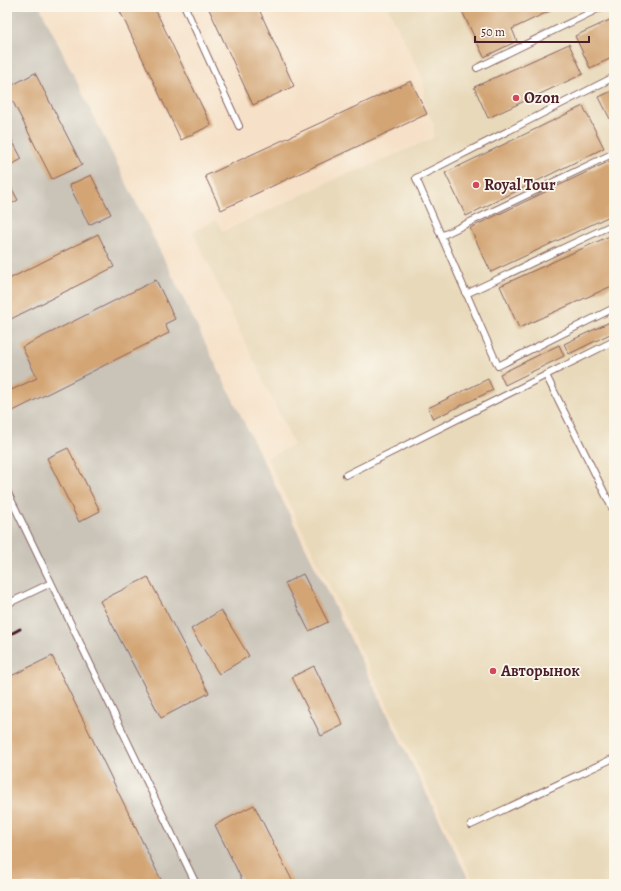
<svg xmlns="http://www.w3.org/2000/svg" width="621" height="891" font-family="Alegreya,serif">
	<rect width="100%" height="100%" fill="#fbf7ec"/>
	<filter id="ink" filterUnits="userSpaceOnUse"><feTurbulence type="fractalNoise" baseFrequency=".025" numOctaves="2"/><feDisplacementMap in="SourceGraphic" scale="8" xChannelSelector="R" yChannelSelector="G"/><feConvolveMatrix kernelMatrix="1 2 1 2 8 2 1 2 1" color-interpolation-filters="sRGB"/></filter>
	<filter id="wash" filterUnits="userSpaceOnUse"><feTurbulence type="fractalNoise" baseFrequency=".012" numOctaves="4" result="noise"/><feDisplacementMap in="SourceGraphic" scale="16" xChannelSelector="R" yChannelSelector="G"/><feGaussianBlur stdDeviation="0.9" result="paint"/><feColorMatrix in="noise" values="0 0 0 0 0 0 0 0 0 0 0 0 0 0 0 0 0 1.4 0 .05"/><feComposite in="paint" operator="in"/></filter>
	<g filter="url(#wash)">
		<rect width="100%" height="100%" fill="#f6e1c8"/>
		<path fill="#e8d9ba" d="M388 7H614V884H475L267 458 294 445 193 232 216 220 223 232 342 176 365 168 433 138 434 125 424 104V81Z"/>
		<path fill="#c9c3b8" d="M7 7H40L471 884H7Z"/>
		<g id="blocks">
			<g fill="#d3a574">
				<path d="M118 7H154L211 125 181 140Z"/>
				<path d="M208 7H258L294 86 253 105Z"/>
				<path d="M460 7H558L512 29 517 41 484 57Z"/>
				<path d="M614 18V57L590 68 575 36Z"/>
				<path d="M569 44 583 74 488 118 474 87Z"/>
				<path d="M35 73 82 165 52 179 7 90V88Z"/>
				<path d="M411 81 427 114 221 210 205 176Z"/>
				<path d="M614 90V127L599 97Z"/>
				<path d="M583 106 604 148 466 216 445 173Z"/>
				<path d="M7 131 22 159 7 167Z"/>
				<path d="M610 161 614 169V214L491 272 470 228Z"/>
				<path d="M91 175 111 214 89 225 69 185Z"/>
				<path d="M7 180 18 200 7 206Z"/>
				<path d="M98 234 114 267 7 321V280Z"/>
				<path d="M614 234V285L519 328 500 286Z"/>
				<path d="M156 280 175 319 165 324 169 333 7 414V392L37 378 22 347Z"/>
				<path d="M614 320V332L569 354 564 344Z"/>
				<path d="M559 345 564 356 505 385 500 374Z"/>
				<path d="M488 379 493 390 433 419 428 408Z"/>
				<path d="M68 448 100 511 79 522 47 458Z"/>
				<path d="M303 574 328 622 309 631 285 583Z"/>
				<path d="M148 577 209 693 161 718 100 601Z"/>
				<path d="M221 610 249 656 219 674 191 629Z"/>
				<path d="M52 656 163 884H7V678Z"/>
				<path d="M314 666 343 725 321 736 292 677Z"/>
				<path d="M254 805 294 884H244L215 825Z"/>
			</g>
		</g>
	</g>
	<g filter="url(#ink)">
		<use href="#blocks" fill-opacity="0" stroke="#866362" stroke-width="1"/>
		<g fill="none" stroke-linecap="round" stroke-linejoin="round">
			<g stroke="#866362" stroke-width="8">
				<g id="lane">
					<path d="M185 7 239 126"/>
					<path d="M477 68 602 7"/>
					<path d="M614 77 416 178 498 366 614 308"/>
					<path d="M441 236 614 153"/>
					<path d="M466 294 614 224"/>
					<path d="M546 375 614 512"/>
					<path d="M346 475 614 341"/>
					<path d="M7 491 196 884"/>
					<path d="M7 604 51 583"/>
					<path d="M471 825 614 758"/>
				</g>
			</g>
			<use href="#lane" stroke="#fff" stroke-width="6"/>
			<path stroke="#4a1f2b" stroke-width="3" d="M7 636 20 629"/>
		</g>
	</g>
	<g fill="#d1495b" stroke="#fbf7ec" stroke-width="1.5">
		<circle cx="516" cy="98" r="4"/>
		<circle cx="476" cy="185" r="4"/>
		<circle cx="493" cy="671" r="4"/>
	</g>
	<g text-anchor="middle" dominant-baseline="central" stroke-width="3.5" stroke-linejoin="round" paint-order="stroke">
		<g font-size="16" font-weight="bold" fill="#4a1f2b" stroke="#fbf7ec" text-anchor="start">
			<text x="524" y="98">Ozon</text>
			<text x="484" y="185">Royal Tour</text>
			<text x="501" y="671">Авторынок</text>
		</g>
	</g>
	<rect width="621" height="891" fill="none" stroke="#fbf7ec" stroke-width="24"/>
	<path d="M475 36v6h114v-6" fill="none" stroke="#4a1f2b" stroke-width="2"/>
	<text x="481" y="36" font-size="12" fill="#4a1f2b" stroke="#fbf7ec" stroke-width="3" paint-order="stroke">50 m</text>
</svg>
